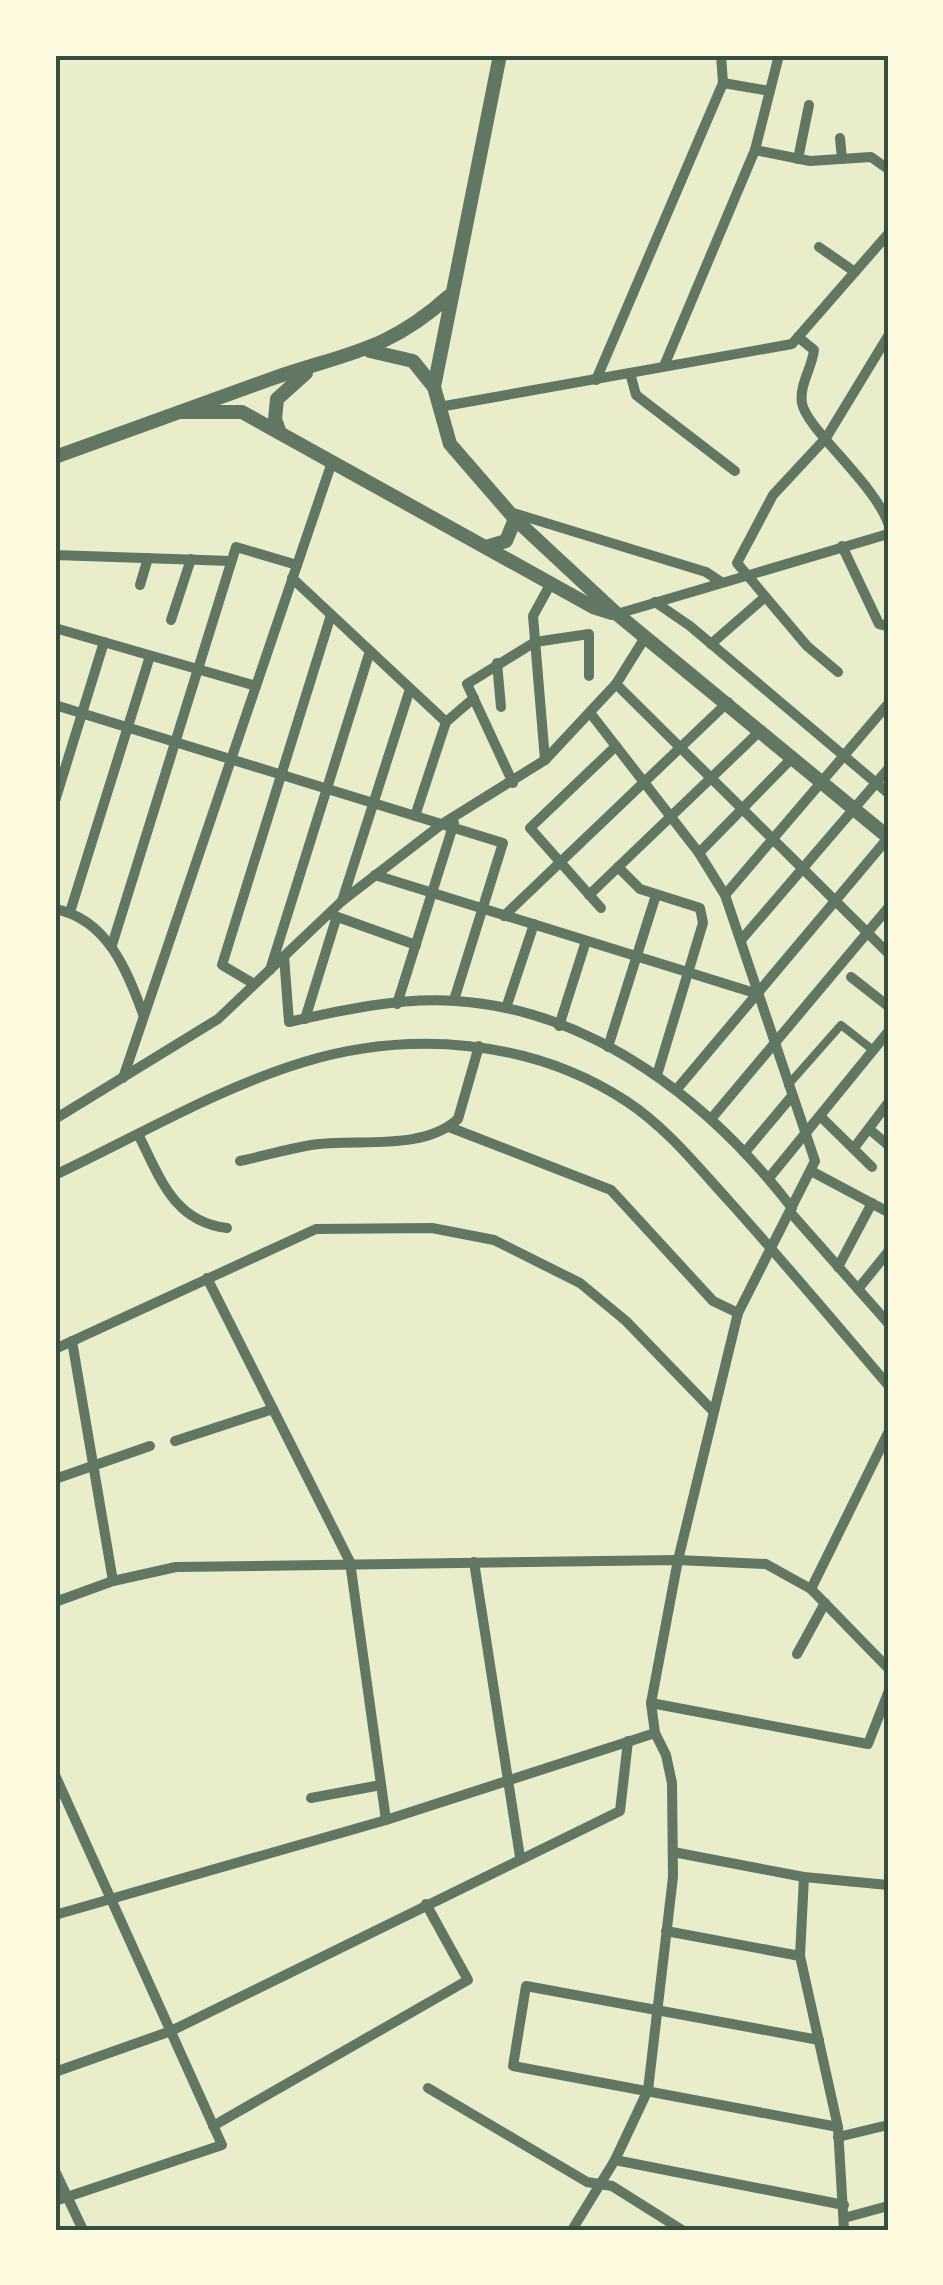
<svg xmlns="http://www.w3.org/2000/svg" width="943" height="2285" font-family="'DejaVu Sans',sans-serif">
	<rect width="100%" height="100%" fill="#e9edc9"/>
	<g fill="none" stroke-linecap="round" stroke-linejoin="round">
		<path stroke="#617663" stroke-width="8" d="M788 1085 841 1025 873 1050"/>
		<g stroke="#617663" stroke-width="10">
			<path d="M723 83 770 91"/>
			<path d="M840 138 842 159"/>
			<path d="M755 150 810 161 871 157 888 169"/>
			<path d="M798 159 809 105"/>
			<path d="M819 247 855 272"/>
			<path d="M798 337 814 350C812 368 799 385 802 403 805 427 874 483 888 523"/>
			<path d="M664 366 755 150 779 55"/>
			<path d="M630 373 636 395 735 471"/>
			<path d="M596 380 723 83 721 55"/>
			<path d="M439 407 792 344 888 234"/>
			<path d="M510 512 706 572 721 582"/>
			<path d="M842 546 879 624 888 626"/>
			<path d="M55 555 231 561"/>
			<path d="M292 578 446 722 415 816"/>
			<path d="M140 585 148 558"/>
			<path d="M655 602 690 626 888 793"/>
			<path d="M617 614 888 534"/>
			<path d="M171 620 191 559"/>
			<path d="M55 628 256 686"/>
			<path d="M711 644 765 597"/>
			<path d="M497 663 501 707"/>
			<path d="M838 672 807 646 737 563 773 495 826 438 888 336"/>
			<path d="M616 684 888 953"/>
			<path d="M55 705 503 843 454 1000"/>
			<path d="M446 722 474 698"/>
			<path d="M545 760 533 616 551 583"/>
			<path d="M513 783 467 684 535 642 589 634V676"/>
			<path d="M55 801 104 642"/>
			<path d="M699 853 793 757"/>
			<path d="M618 867 640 889 700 908 703 923 657 1075"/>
			<path d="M375 875 758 994"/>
			<path d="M589 895 761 730"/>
			<path d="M725 895 888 704"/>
			<path d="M342 901 410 689"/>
			<path d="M601 908 530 828 616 746"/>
			<path d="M55 909C107 919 127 970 143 1014"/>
			<path d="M70 912 150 656"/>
			<path d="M332 915 416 945"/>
			<path d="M504 916 728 702"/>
			<path d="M742 939 888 769"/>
			<path d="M112 945 236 547 297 565"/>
			<path d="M284 956 289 1022C342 1010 401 997 456 1001 594 1010 711 1103 792 1208"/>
			<path d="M270 970 370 651"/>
			<path d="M851 977 888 1006"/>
			<path d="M254 984 222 965 331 615"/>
			<path d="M397 1004 454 823"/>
			<path d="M506 1008 534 924"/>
			<path d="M305 1019 336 919"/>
			<path d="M559 1026 586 941"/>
			<path d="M608 1047 656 895"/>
			<path d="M123 1078 332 462"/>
			<path d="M677 1089 888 838"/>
			<path d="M820 1116 872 1167"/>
			<path d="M55 1119 218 1019 342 901 442 824 545 760 616 684 646 636"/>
			<path d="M711 1119 888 908"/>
			<path d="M449 1127 611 1190 713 1301 738 1313"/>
			<path d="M869 1129 888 1145"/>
			<path d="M139 1136C160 1178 174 1222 227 1228"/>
			<path d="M854 1148 888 1103"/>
			<path d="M745 1152 792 1096"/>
			<path d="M240 1161C264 1156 287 1149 311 1145 356 1138 422 1152 458 1119L479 1046"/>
			<path d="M811 1171 888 1212"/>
			<path d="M55 1175C136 1137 218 1088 304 1062 410 1030 531 1039 626 1101 666 1127 697 1166 729 1201 783 1261 835 1323 888 1385"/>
			<path d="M769 1178 888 1032"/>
			<path d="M790 1212 888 1323"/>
			<path d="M838 1267 872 1203"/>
			<path d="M858 1289 888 1252"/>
			<path d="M72 1341 113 1581"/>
			<path d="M55 1349 316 1229 432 1228 494 1240 580 1283 626 1321 712 1410"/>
			<path d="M175 1441 273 1409"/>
			<path d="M55 1479 150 1446"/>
			<path d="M474 1562 520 1857"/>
			<path d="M811 1589 888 1433"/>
			<path d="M55 1602 113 1581 176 1567 678 1560 766 1564 811 1589 888 1668"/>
			<path d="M797 1654 825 1603"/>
			<path d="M651 1703 868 1744 888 1693"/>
			<path d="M55 1775 222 2145 55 2201"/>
			<path d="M311 1798 381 1785"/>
			<path d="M386 1820 655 1733"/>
			<path d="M673 1852 804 1877 888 1885"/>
			<path d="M804 1877 800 1956 838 2127 844 2230"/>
			<path d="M55 1915 386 1820 350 1562 207 1278"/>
			<path d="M666 1931 800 1956"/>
			<path d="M819 2040 526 1986 513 2066 838 2127"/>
			<path d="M55 2072 171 2031 620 1811 628 1741"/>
			<path d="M428 2088 587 2182 612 2186 682 2230"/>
			<path d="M213 2126 468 1980 426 1904"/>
			<path d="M838 2137 888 2125"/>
			<path d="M615 2160 844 2205"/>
			<path d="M55 2171 83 2230"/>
			<path d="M844 2218 888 2206"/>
			<path d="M572 2230 615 2160 648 2090 673 1877 672 1783 666 1755 655 1733 651 1703 678 1560 738 1313 815 1161 725 895 699 853 591 714"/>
		</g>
		<g stroke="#617663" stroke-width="14">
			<path d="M500 55 434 387 450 444 515 519 617 614 888 837"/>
			<path d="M370 351 413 361 434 387"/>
			<path d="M180 412H242L593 607 612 613"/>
			<path d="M280 433 275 419 277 399 306 373"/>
			<path d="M55 457C127 431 199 405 271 379 345 353 387 352 449 296"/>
			<path d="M486 547 506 541 515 519"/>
		</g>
	</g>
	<rect width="943" height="2285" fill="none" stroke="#fefae0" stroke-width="115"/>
	<rect x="58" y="58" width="828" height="2170" fill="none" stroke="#344e41" stroke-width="4"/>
</svg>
